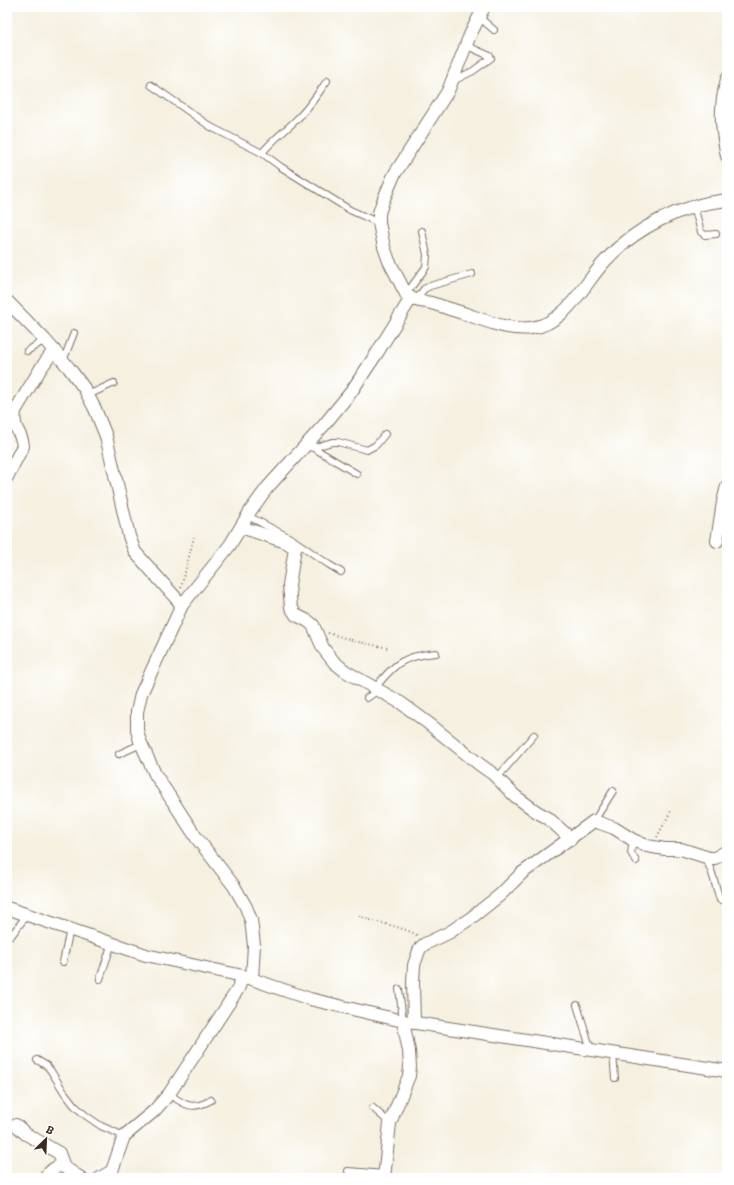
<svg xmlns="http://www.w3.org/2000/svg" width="734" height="1185" font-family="Mali,sans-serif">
	<rect width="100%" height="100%" fill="#fff"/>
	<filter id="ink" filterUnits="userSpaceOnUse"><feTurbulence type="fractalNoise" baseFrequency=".025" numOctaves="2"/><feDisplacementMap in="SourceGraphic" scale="8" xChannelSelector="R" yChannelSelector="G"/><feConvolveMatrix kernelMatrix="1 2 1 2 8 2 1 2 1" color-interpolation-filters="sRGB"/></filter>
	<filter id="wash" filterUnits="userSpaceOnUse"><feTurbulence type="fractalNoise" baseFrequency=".012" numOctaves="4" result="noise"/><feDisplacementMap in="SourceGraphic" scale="16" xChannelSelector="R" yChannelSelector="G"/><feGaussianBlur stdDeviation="0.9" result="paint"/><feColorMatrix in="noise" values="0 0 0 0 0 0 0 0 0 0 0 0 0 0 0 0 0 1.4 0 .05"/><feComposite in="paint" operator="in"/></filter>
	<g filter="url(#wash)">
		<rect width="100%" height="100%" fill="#f5f0e0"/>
	</g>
	<g filter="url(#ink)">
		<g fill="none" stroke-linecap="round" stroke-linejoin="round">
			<g stroke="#7c6f62" stroke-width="8">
				<g id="lane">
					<path d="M479 17 494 30"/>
					<path d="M453 81 473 71 491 58 490 56 467 46"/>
					<path d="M151 85 211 127 262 153 281 167 350 210 379 223"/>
					<path d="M262 153C273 139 284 132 296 120 308 109 317 95 327 81"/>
					<path d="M694 206 701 232 705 235 716 234"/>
					<path d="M406 294 426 267 427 255 422 231"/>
					<path d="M415 301 424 289 430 286 472 274"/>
					<path d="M27 351 45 340"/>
					<path d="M63 361 74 333"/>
					<path d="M88 395 114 383"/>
					<path d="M312 447 357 474"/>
					<path d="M312 448 332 442H338L367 450 376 445 385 434"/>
					<path d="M248 516 292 539 328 564 341 572"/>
					<path d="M375 688C395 663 403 656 436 653"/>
					<path d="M367 698 378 690"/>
					<path d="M119 754 141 744"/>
					<path d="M497 778 534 735"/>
					<path d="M594 821 613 791"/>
					<path d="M633 840 631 853 636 861"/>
					<path d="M705 858 711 870 720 900"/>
					<path d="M11 936 27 915"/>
					<path d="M63 962 70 929"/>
					<path d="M100 979 112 943"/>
					<path d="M399 989 403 1021"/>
					<path d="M577 1005 591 1050"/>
					<path d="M613 1054 615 1078"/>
					<path d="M37 1060 47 1066 51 1071 64 1092 74 1105 85 1115 101 1126 124 1136"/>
					<path d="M169 1094C185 1105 192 1111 211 1100"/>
					<path d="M373 1108 390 1123"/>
					<path d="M348 1171 385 1174"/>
				</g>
			</g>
			<g stroke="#7c6f62" stroke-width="14">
				<g id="street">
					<path d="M727 79C719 108 721 127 727 156"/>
					<path d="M411 298C417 302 424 301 431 303 442 306 452 310 463 313 484 320 508 331 531 328 566 324 583 285 605 261 636 227 681 205 727 200"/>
					<path d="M7 301 45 340 69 368 84 388 95 409 106 436 129 536 135 552 182 605 141 694 137 712V730L140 741 155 774 196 837 234 886 246 907 251 920 254 945 252 979"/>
					<path d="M7 477 23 446C22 432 12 430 15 411L41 368 54 350"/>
					<path d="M241 527 286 542 295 548 289 585 291 607 296 615 308 621 313 625 323 648 334 662 345 671 401 703 428 723 479 764 493 774 515 796 537 812 548 818 571 839"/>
					<path d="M717 541 723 502 727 486"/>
					<path d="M182 605 230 545 251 510 267 488 324 425 351 392 377 353 411 298 406 294 389 261 384 247 379 223V213L383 201 394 175 448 91 470 35 484 7"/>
					<path d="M7 908 146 955 243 976 310 999 403 1021 727 1071"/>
					<path d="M414 1023 413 982 414 965 420 948 425 944 450 932 471 918 500 895 522 873 594 821 614 828 633 840 647 846 665 849H681L709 858H715L727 851"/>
					<path d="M16 1125 26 1134 59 1153 64 1167"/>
					<path d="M45 1178C60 1157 64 1169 81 1178"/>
					<path d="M100 1178 112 1171 124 1136 154 1111 169 1094 221 1015 238 989 243 976"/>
					<path d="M384 1178 390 1123 409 1076 410 1067 409 1051 403 1021"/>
				</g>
			</g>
			<g stroke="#7c6f62" stroke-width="2" stroke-dasharray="1 3" stroke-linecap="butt">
				<path d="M181 588 194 537"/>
				<path d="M328 633 359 642 388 648"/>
				<path d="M657 837 671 811"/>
				<path d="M359 916C375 923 408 927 419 937"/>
			</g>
			<use href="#lane" stroke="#fff" stroke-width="6"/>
			<use href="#street" stroke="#fff" stroke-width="12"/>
		</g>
	</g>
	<rect width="734" height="1185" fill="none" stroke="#fff" stroke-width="24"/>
	<g transform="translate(46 1139) rotate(24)" stroke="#ffffff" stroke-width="3" paint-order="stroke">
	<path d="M0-3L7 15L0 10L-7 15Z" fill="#3b2a1e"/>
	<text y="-6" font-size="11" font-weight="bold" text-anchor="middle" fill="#3b2a1e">B</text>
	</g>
</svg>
